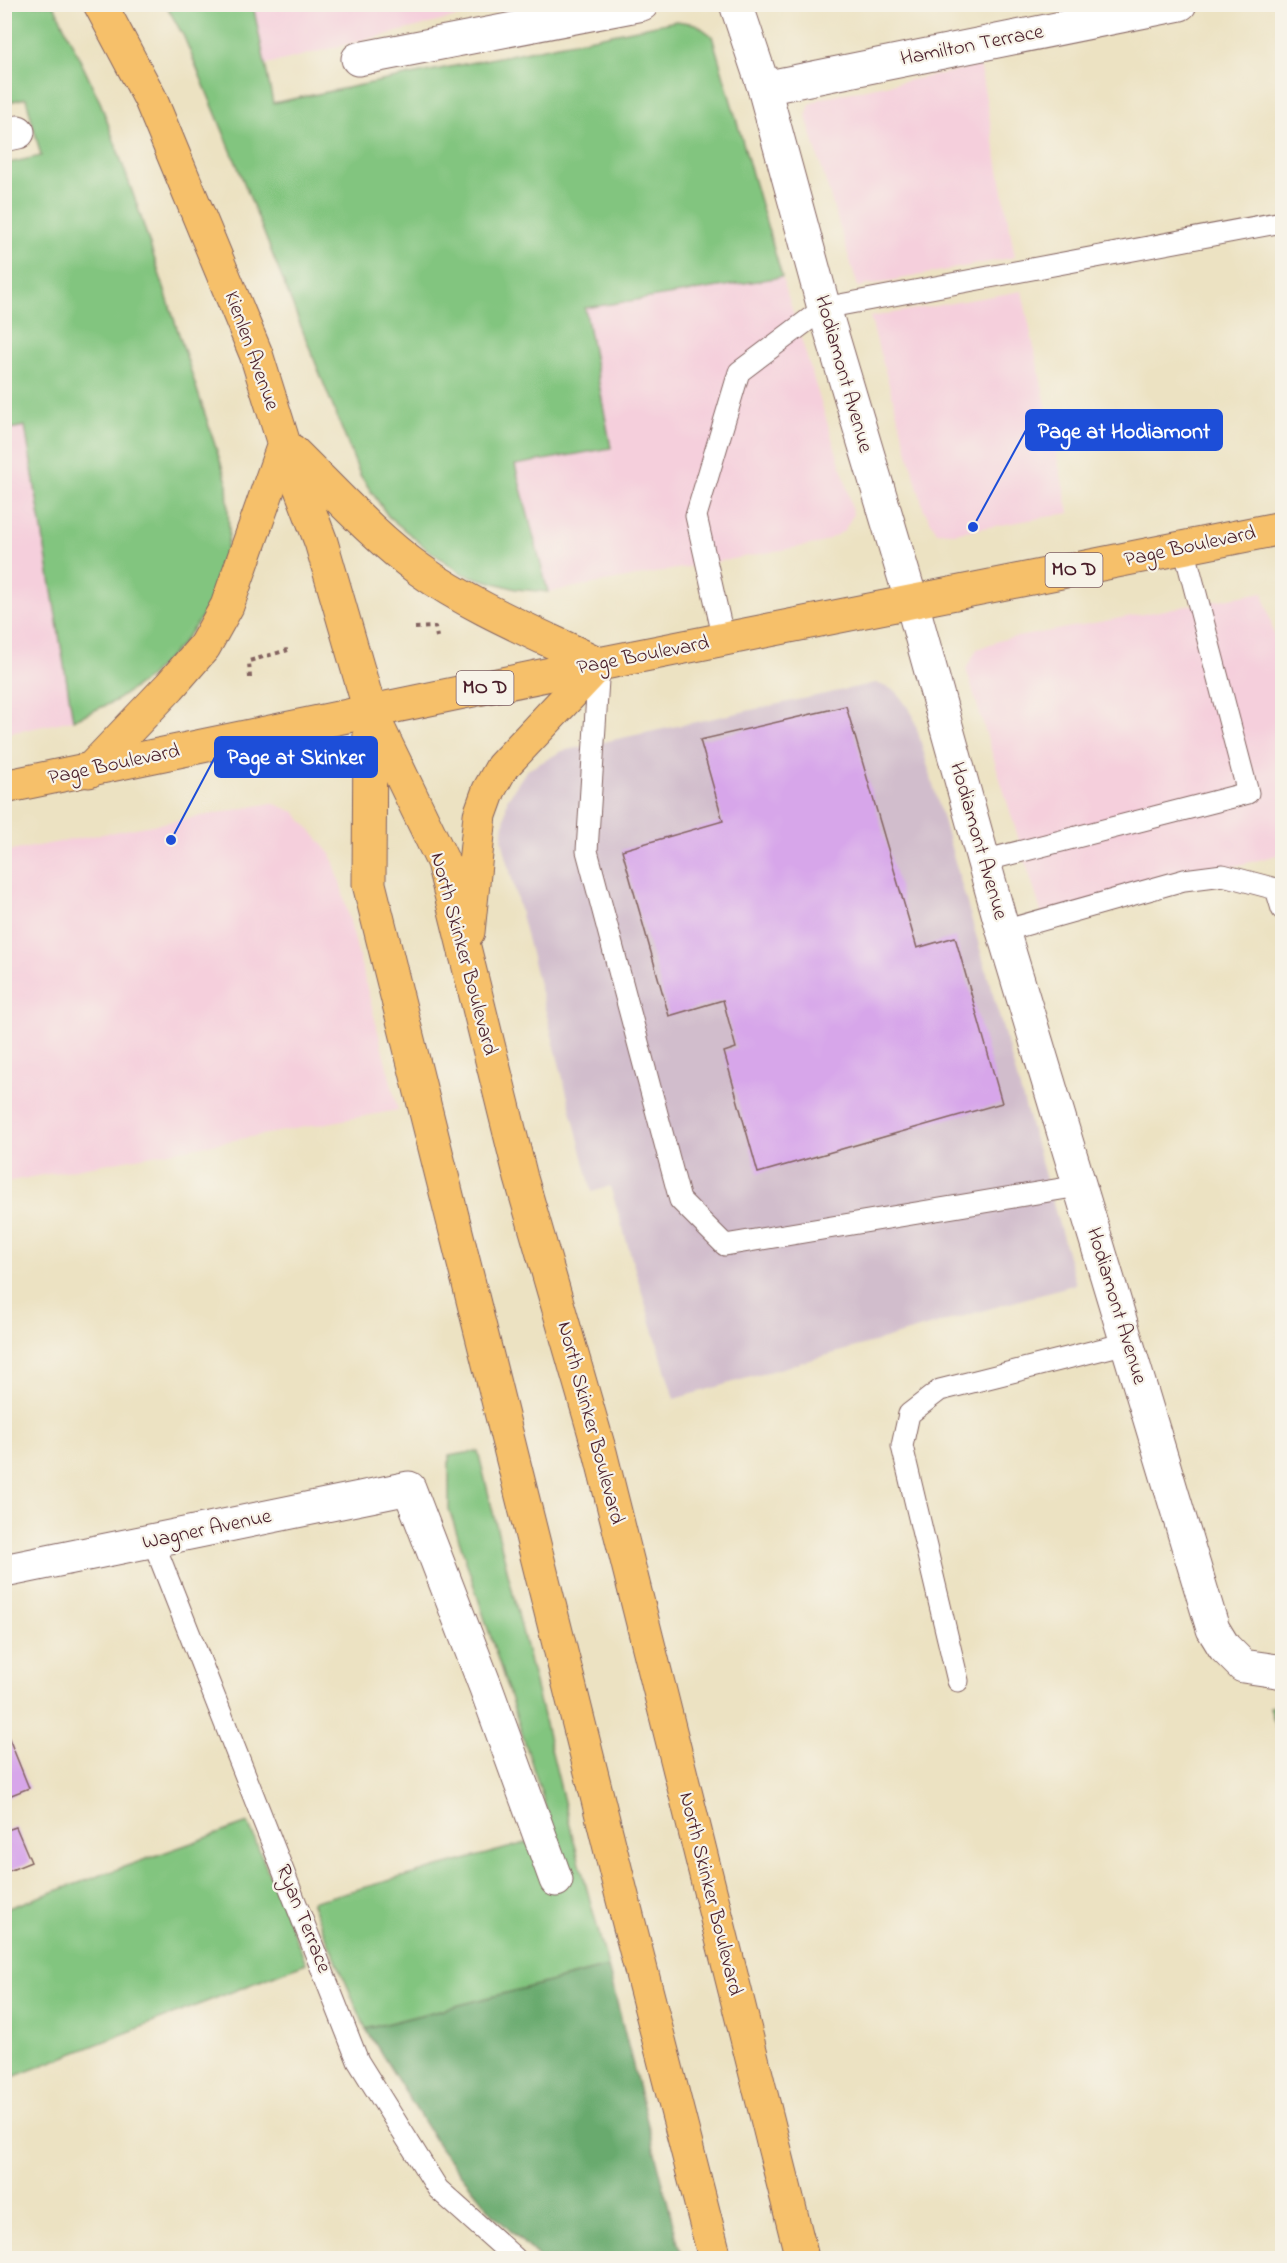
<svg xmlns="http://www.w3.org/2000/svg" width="1287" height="2263" font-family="'Indie Flower',sans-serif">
	<rect width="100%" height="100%" fill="#f7f3e8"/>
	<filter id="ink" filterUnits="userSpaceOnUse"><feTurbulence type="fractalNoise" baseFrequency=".0167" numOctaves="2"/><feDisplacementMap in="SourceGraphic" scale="12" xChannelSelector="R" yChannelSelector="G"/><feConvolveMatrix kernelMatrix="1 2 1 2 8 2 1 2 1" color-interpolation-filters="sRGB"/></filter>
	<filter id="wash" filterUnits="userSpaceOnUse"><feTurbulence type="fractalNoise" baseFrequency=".008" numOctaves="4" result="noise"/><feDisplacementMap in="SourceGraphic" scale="24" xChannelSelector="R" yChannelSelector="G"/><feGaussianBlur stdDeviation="1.35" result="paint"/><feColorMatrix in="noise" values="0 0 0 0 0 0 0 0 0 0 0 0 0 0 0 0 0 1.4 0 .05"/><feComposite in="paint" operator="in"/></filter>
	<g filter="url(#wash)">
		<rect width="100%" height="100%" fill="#ece2c2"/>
		<g fill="#f5cfdc">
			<path d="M253 5V4L505 5 265 65Z"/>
			<path d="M980 66 1015 257 858 287 806 117 810 104 822 98Z"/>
			<path d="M782 277 846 483 853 515 844 531 821 543 548 592 515 464 611 447 584 308Z"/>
			<path d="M1022 291 1069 513 954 533 937 532 924 510 870 317Z"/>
			<path d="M25 426 73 720 5 734 4 430Z"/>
			<path d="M1263 592 1282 666V854L1083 905 1043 918 966 669 977 649 1001 640Z"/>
			<path d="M272 803 295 812 331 854 340 882 398 1110 5 1182V852Z"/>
		</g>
		<path fill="#d1bdcc" d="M876 683 896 691 913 715 1076 1284 674 1399 610 1186 592 1192 502 840 507 800 526 771 562 751Z"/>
		<g fill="#82c57f" stroke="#667255" stroke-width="1.5">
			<path d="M5 5H54L101 104 137 205 227 482 229 534 223 571 212 603 181 645 148 678 115 701 73 720 25 426 5 430 4 164 41 156 26 98 5 103Z"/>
			<path d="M166 5H253L273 103 676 21 696 24 712 36 782 277 585 308 611 448 515 465 548 592 516 589 463 574 427 549 388 516 360 475 237 165 184 37Z"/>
			<path d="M478 1451 571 1830 608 1967 366 2029 311 1902 555 1835 449 1509V1456Z"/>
			<path d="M1282 1705V1751L1270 1707Z"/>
			<path d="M248 1823 306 1963 5 2080V1909Z"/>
		</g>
		<path fill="#69aa6e" stroke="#5a644c" stroke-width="1.5" d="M608 1967 681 2255 671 2258H539L494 2215 440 2148 366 2029Z"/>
		<g id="blocks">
			<g fill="#d7a6ea">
				<path d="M846 706 917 948 955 937 1002 1103 758 1173 724 1052 736 1048 723 1000 669 1016 622 850 723 821 700 740Z"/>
				<path d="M4 1726 29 1788 4 1798Z"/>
				<path d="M16 1827 31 1862 4 1873V1831Z"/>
			</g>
		</g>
	</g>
	<g filter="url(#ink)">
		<use href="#blocks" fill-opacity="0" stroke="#836360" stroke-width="1.5"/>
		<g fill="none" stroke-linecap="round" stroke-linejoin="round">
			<g stroke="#836360" stroke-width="23">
				<g id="lane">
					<path d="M724 640 696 516 739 372 824 308 1282 222"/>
					<path d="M599 664 587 851 680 1200 725 1245 1079 1186"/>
					<path d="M983 861 1248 793 1184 548"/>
					<path d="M1003 931 1184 880 1223 875 1276 889 1282 909"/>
					<path d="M153 1541 358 2061 438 2189 515 2258"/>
					<path d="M958 1681 902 1446 909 1414 940 1390 1127 1343"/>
				</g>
			</g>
			<g stroke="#836360" stroke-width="35">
				<g id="street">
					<path d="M736 4 764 88 824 308 912 603 1003 931 1213 1629 1224 1647 1243 1666 1277 1671 1282 1670"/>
					<path d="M358 59 642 4"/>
					<path d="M764 88 1180 4"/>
					<path d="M4 135 18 132"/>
					<path d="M4 1571 409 1488 486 1688 556 1880"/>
				</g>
			</g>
			<g stroke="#836360" stroke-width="35">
				<g id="primary">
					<path d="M100 4 150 98 256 354 284 444 321 542 370 711 443 862 521 1178 600 1452 802 2258"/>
					<path d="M292 451C332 490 375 538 420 570 471 607 542 636 599 664"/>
					<path d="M370 719 369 884 623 1900 715 2258"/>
					<path d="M89 771 170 686 204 647 227 606 284 444"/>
					<path d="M4 787 599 664 1282 528"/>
					<path d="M468 932 480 815 489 790 502 767 599 664"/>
				</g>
			</g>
			<g stroke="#836360" stroke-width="4" stroke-dasharray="4.5 4.5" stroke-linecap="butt">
				<path d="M415 628 435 627 437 637"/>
				<path d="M250 678 249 661 288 650"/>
			</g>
			<use href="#lane" stroke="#fff" stroke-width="21"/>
			<use href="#street" stroke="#fff" stroke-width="33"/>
			<use href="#primary" stroke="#f6c06b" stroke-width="33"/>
		</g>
	</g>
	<g text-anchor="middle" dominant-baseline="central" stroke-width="4.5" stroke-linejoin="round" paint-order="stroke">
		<g fill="#f7f3e8" stroke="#7e5f64" stroke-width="1.5">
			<rect x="1045.5" y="553" width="57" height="34" rx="4.5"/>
			<rect x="456.5" y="671" width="57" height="34" rx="4.5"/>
		</g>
		<g font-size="20" font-weight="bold" fill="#4a1f2b">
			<text x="1074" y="570">MO D</text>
			<text x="485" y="688">MO D</text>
		</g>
		<g font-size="21" fill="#4a1f2b" stroke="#f7f3e8">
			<text transform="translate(972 46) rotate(-11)">Hamilton Terrace</text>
			<text transform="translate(251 351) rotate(70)">Kienlen Avenue</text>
			<text transform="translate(843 374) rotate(74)">Hodiamont Avenue</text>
			<text transform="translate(1190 547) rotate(-12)">Page Boulevard</text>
			<text transform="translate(643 656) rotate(-11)">Page Boulevard</text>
			<text transform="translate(114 765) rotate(-12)">Page Boulevard</text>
			<text transform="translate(978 841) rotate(74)">Hodiamont Avenue</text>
			<text transform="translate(463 954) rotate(75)">North Skinker Boulevard</text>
			<text transform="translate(1116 1306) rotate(73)">Hodiamont Avenue</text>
			<text transform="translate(590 1423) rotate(75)">North Skinker Boulevard</text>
			<text transform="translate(207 1530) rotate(-12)">Wagner Avenue</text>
			<text transform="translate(710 1894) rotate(76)">North Skinker Boulevard</text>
			<text transform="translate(303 1919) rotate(68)">Ryan Terrace</text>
		</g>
	</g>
	<path fill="none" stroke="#1d4ed8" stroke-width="2" d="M973 527L1026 430M171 840L215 757"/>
	<g fill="#1d4ed8" stroke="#f7f3e8" stroke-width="2">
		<circle cx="973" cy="527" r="6"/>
		<circle cx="171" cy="840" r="6"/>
	</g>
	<g fill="#1d4ed8" stroke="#1d4ed8" stroke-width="2">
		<rect x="1026" y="410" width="196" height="40" rx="6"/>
		<rect x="215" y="737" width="162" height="40" rx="6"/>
	</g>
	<g font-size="22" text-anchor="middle" font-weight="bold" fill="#fff">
		<text x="1124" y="438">Page at Hodiamont</text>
		<text x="296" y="764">Page at Skinker</text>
	</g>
	<rect width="1287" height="2263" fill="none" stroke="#f7f3e8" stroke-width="24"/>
</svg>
